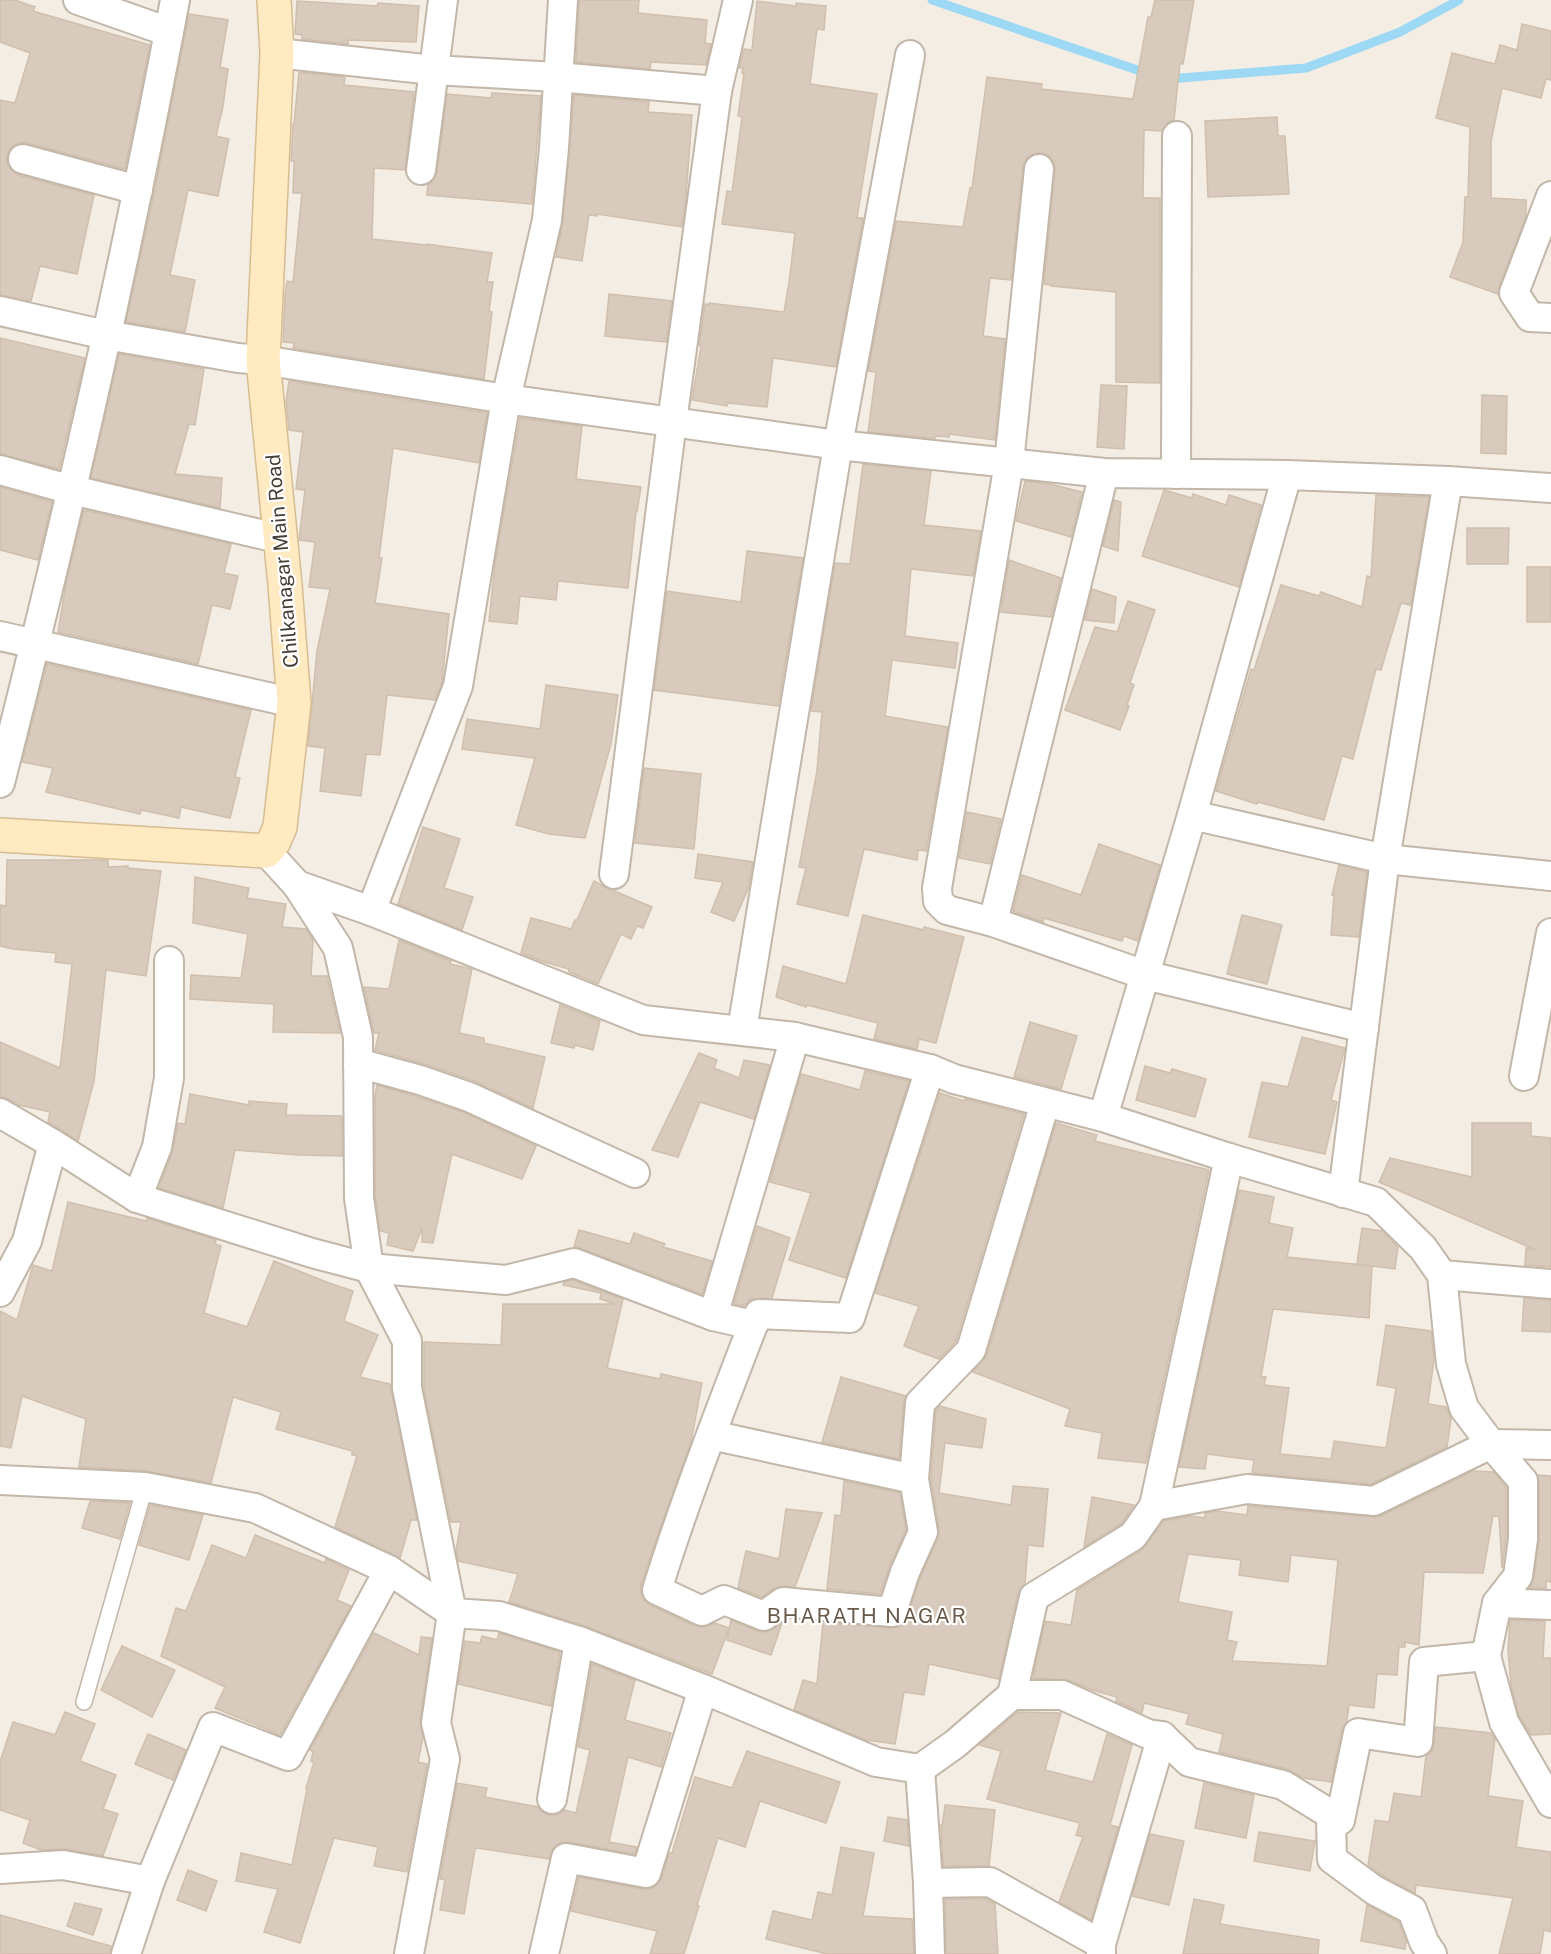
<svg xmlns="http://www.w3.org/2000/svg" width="1551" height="1954" font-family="'Public Sans',sans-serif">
	<rect width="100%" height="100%" fill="#f3ede4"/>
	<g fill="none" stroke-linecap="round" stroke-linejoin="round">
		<g stroke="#9dd9f4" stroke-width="9">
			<path d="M932 0 1149 74"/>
			<path d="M1168 79 1306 68 1400 32 1459 0"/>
		</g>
	</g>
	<g fill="#d8cabc" stroke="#d0bfac" stroke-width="1.5" fill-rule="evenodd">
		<path d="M0 0H15L35 7 33 11 150 45 125 169 27 143H18L12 147 7 154V164L12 171 18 175 94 195 77 274 40 266 31 301 0 295V100L15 103 30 53 0 42Z"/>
		<path d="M579 0H639L638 13 707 20 705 43 711 44 706 65 651 62 650 69 576 62Z"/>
		<path d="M1155 0H1194L1183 64 1180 63 1174 120 1168 122 1162 131 1144 130 1143 198H1160V383L1116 382V292L1051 286V285L1044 284 1055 170 1054 162 1048 155 1040 153 1033 154 1026 159 1023 167 1011 280 990 278 983 336 1005 339 995 440 949 434V437L936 436 935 438H930L868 432 876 372 868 371 896 221 963 227 970 188H972L987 77 1042 84 1041 89 1133 99 1148 17H1151Z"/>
		<path d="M297 1 377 6 378 3 419 6 416 42 348 40V44L302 39V35L295 34Z"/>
		<path d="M757 1 796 6V3L826 6 824 30 817 29 810 84 877 94 857 218H863L836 367 773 358 767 407 728 403 727 406 692 400 701 346 699 345 705 304 709 305V303L784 312 789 282 795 233 722 224 727 191 732 192 742 117 738 116 744 73H742L743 68H739L744 49 752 50Z"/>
		<path d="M189 14 228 20 220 67 228 69 223 106 216 136 229 139 218 196 188 190 170 275 195 280 185 332 126 322 154 194Z"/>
		<path d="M1522 24 1551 31V80L1546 79 1541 98 1502 88 1491 141V198L1526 200V216L1499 287 1498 294 1450 277 1463 242 1465 197H1468L1470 127 1436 118 1452 53 1495 64 1500 45 1517 50Z"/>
		<path d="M299 72 345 77 344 85 414 92 405 170 374 168 372 239 427 245V244L492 253 487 282H493L489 311 492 312 484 379 293 348 294 343 283 342 285 293 287 281 293 282 302 193H293L294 161H291L293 124H294Z"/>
		<path d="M492 93 541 96 532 204 427 195 428 185 434 180 437 172 447 94 491 98Z"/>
		<path d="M574 95 649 102 648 112 692 115 686 196 682 227 597 214V216L589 215 582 261 556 257 563 222Z"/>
		<path d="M1277 117 1278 136H1285L1289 194 1208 197 1205 121Z"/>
		<path d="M609 294 672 301 666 342 605 336Z"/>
		<path d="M0 338 85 358 59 469 0 454Z"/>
		<path d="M119 354 204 369 195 425 189 424 175 474 222 478 220 508 91 478Z"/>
		<path d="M289 381 487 413 479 463 393 448 379 558H382L375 603 449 614 442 682 435 700 387 695 380 755 366 754 361 796 320 791 325 748 308 746 317 651 330 589 309 587 315 542 299 540 305 490 296 489 303 432 289 430 286 401Z"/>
		<path d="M1101 385 1127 386 1124 449 1097 447Z"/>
		<path d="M1482 395 1507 396 1506 454 1481 453Z"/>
		<path d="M520 418 582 426 576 479 641 487 637 512H636L628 588 558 581 556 600 520 596 517 624 489 621 495 563Z"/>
		<path d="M863 464 931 471 924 525 981 531 973 576 911 569 905 636 958 643 955 668 892 660 885 716 948 727 926 851 918 850 917 860 864 849 848 916 797 904 806 868 799 867 817 771 822 712 811 711 835 563 850 564Z"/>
		<path d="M1025 481 1050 484 1082 492 1071 537 1016 521Z"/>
		<path d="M0 487 52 502 38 560 0 550Z"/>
		<path d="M1164 490 1192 498 1193 494 1226 505 1229 495 1261 505 1239 587 1142 556Z"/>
		<path d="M1376 495 1429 497 1411 605 1401 603 1381 670 1376 669 1353 759 1342 756 1324 820 1258 802 1257 804 1216 791 1251 669 1254 670 1281 585 1319 596 1321 592 1362 607 1367 576 1371 577Z"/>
		<path d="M1114 500 1121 502 1118 551 1103 546Z"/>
		<path d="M84 510 231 544 224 573 238 576 230 609 212 605 198 664 58 632 66 583Z"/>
		<path d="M1467 528H1509L1508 564H1467Z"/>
		<path d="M747 551 803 558 778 706 654 690 667 591 741 602Z"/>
		<path d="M1009 560 1061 578 1051 617 1001 612Z"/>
		<rect x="1527" y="567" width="24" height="55"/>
		<path d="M1092 589 1116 597 1114 623 1085 620Z"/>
		<path d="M1128 601 1155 610 1130 683 1134 685 1127 705 1129 706 1120 730 1065 710 1095 627 1117 632Z"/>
		<path d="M47 664 251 710 235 777 240 778 230 818 181 807 179 818 141 810 140 814 46 792 53 768 22 762Z"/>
		<path d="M546 685 618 695 611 744 585 838 549 834 516 825 535 758 462 749 467 719 540 729Z"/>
		<path d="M644 768 701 774 694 849 635 843Z"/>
		<path d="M967 812 1001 819 990 864 959 858Z"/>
		<path d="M423 827 460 839 444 888 473 897 462 930 398 904Z"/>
		<path d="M1099 844 1160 865 1138 941 1124 936 1122 941 1044 918 1043 922 1013 911 1022 875 1081 895Z"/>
		<path d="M698 854 753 862 748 889 734 921 711 912 723 882 695 878Z"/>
		<path d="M7 860H108V867L128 866V868L161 871 146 976 106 970 94 1081 78 1141 48 1122 50 1112 19 1105 8 1099 0 1097V1042L60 1068 72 964 55 962 56 953 13 949 0 946V905L6 906Z"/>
		<path d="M1339 865 1367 872 1359 937 1331 935 1334 895H1332Z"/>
		<path d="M195 877 249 888 247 898 286 904 282 927 306 929 313 940 311 976H327L340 1033 273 1032 274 1004 190 999 191 975 241 978 248 934 193 923Z"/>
		<path d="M594 881 605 887 652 907 643 928 637 926 631 939 621 934 598 984 569 972V969L541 961 521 953 531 918 571 929 575 920H577Z"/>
		<path d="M863 915 924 930V927L964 937 936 1043 919 1039 917 1049 874 1039 878 1023 807 1005 806 1007 776 997 783 966 846 984Z"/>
		<path d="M1242 915 1282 925 1267 984 1227 974Z"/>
		<path d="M399 940 451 961 450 964 472 969 459 1033 484 1038V1043L545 1057 533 1108 474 1081 425 1064 375 1050 379 1033H374L364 987 389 989Z"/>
		<path d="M560 1005 600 1021 593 1050 575 1045 574 1048 551 1043Z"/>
		<path d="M1030 1022 1077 1036 1061 1089 1014 1077Z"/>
		<path d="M1302 1037 1345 1048 1331 1100 1337 1102 1325 1154 1249 1137 1262 1082 1288 1087Z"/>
		<path d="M699 1053 717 1060 714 1068 739 1078 744 1060 770 1065 754 1119 700 1102 678 1157 652 1150Z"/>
		<path d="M1145 1066 1170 1073 1172 1069 1206 1079 1195 1117 1136 1100Z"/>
		<path d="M865 1071 909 1081 846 1278 789 1260 811 1193 770 1182 801 1074 860 1090Z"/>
		<path d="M377 1085 415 1096 463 1112 536 1146 522 1179 452 1154 433 1243 422 1242V1228L413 1251 387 1245 389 1233 380 1231 375 1194V1096Z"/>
		<path d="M940 1093 964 1101 965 1099 1024 1114 956 1341 939 1359 904 1346 919 1306 875 1293Z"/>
		<path d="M190 1094 249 1105V1101L287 1104 286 1115 342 1116V1156L298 1155 235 1150 223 1208 159 1188 172 1153 178 1123 185 1124Z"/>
		<path d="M1056 1123 1097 1135 1095 1141 1209 1170 1146 1463 1098 1458 1102 1433 1065 1426 1070 1409 973 1372 987 1355Z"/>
		<path d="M1472 1123H1531V1136L1551 1138V1267L1525 1265 1526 1248 1536 1250 1379 1182 1390 1158 1472 1177Z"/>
		<path d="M1239 1190 1274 1197 1269 1223 1293 1228 1287 1257 1372 1266 1369 1318 1273 1309 1261 1377H1266L1264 1385 1289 1388 1280 1454 1331 1459 1334 1441 1386 1448 1396 1388 1377 1385 1386 1325 1431 1331 1434 1359 1428 1404 1446 1407 1451 1419 1447 1447 1371 1484 1252 1473 1254 1460 1207 1454 1205 1469 1179 1467Z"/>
		<path d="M68 1202 146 1221 147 1218 216 1240 215 1244 221 1246 204 1313 247 1327 274 1261 329 1283 353 1291 344 1321 378 1335 360 1377 390 1384 417 1520H411L400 1558 335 1527 357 1456 352 1455V1451L276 1429 281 1412 233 1397 211 1483 146 1471 79 1467 86 1419 22 1396 11 1448 0 1446V1311L17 1320 33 1265 52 1271Z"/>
		<path d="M757 1226 790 1238 772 1298 751 1299 744 1306 734 1304Z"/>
		<path d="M1362 1228 1382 1231 1398 1247 1395 1269 1357 1264Z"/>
		<path d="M579 1230 630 1244 634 1233 665 1244 663 1247 712 1261 702 1294 580 1248 574 1247Z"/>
		<path d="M573 1280 623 1299 607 1368 660 1379 661 1374 702 1383 691 1442 652 1551 641 1585V1592L644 1600 650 1605 695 1626 703 1627 715 1623 729 1628 712 1674 585 1626 509 1602 518 1574 458 1561 456 1551 461 1522H451L424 1390V1342L501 1345 503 1304H615L600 1299 601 1293 563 1285 564 1282Z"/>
		<path d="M1524 1298 1551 1300V1332L1522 1331Z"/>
		<path d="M841 1377 906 1396 904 1402 899 1459 822 1442Z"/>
		<path d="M940 1406 986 1419 982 1448 945 1443 939 1493 1011 1505 1013 1486 1048 1489 1043 1547 1028 1545 1025 1583 1018 1593 999 1679 929 1664 924 1695 904 1692 895 1744 866 1740 794 1710 803 1680 817 1684 823 1622 891 1628 898 1627 904 1623 907 1618 920 1578 938 1538 939 1529 931 1478 936 1410Z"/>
		<path d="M1473 1471 1494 1472 1506 1487V1538L1502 1568 1499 1516H1493L1483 1573 1424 1572 1419 1645 1405 1642V1647H1399L1397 1675 1377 1674 1374 1708 1349 1705 1347 1721 1342 1730 1331 1782 1303 1778 1287 1769 1219 1752 1223 1734 1186 1724 1189 1714 1144 1703 1142 1713 1116 1701 1117 1697 1092 1690 1068 1680 1033 1678 1045 1621 1071 1625 1077 1590 1142 1550 1164 1521 1191 1516 1205 1518V1513L1216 1511 1247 1515 1248 1506 1373 1517 1381 1516ZM1188 1554 1241 1560 1239 1575 1288 1582 1291 1555 1338 1560 1327 1666 1232 1661 1237 1642 1227 1640 1232 1612 1178 1602Z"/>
		<path d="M1537 1475 1551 1476V1582L1546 1581V1588H1530L1534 1578 1539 1539V1481Z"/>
		<path d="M844 1481 900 1493 906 1530 890 1565 880 1594 827 1589 835 1515 841 1516Z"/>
		<path d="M1092 1497 1134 1505 1121 1524 1084 1547Z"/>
		<path d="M90 1501 130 1503 120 1539 82 1528Z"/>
		<path d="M150 1505 203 1515 189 1560 139 1545Z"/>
		<path d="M786 1509 822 1513 795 1587 784 1586 774 1588 762 1597 738 1588 746 1551 779 1559Z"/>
		<path d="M255 1535 325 1563 326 1559 349 1570 337 1600 351 1606 280 1735 215 1708 225 1687 161 1656 176 1608 186 1611 212 1545 246 1558Z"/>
		<path d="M731 1620 758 1631 766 1632 782 1623 771 1655 727 1640Z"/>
		<path d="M1510 1620 1545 1621 1543 1658H1551V1734L1531 1735 1519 1716 1511 1685 1508 1650Z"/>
		<path d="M374 1633 419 1655 421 1637 432 1638 420 1721 423 1737 418 1762 427 1764 407 1872 374 1866 378 1847 334 1838 300 1943 264 1932 278 1889 236 1881 241 1853 292 1865 307 1789 306 1788 314 1762 311 1761 313 1752 310 1750Z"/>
		<path d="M499 1633 560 1652 551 1706 458 1684 465 1641 480 1643 482 1636 497 1640Z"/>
		<path d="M122 1646 175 1670 152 1717 101 1690Z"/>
		<path d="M592 1664 635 1680 625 1720 671 1733 661 1767 628 1757 609 1842 637 1847 635 1854 568 1842 560 1843 554 1847 549 1859 477 1848 475 1849 464 1914 440 1910 445 1880 440 1879 457 1783 487 1788 485 1797 538 1807 542 1812 549 1815H557L564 1810 576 1813 590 1750 578 1747Z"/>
		<path d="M65 1712 95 1724 80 1761 116 1775 103 1809 118 1814 103 1856 66 1849 41 1850 23 1843 30 1820 0 1810V1762L13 1722 55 1735Z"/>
		<path d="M1018 1712 1061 1713 1045 1770 1093 1782 1107 1734 1132 1745 1110 1825 1118 1827 1091 1920 1059 1902 1083 1837 1076 1835 1080 1823 987 1799 1001 1751 979 1745Z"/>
		<path d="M1436 1727 1491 1733 1495 1739 1488 1796 1523 1801 1516 1847 1551 1852V1932L1544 1930 1540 1954H1499L1513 1898 1416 1885 1415 1893 1383 1876 1368 1865 1375 1820 1389 1822 1394 1793 1421 1797 1426 1756 1432 1751 1434 1744Z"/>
		<path d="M148 1734 186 1750 173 1780 135 1764Z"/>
		<path d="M747 1751 840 1782 826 1823 760 1801 745 1847 718 1838 697 1905 699 1906 684 1954H650L657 1931 571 1911 579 1877 643 1889H650L657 1885 662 1878 669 1853H672L695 1777 732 1788Z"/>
		<path d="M1204 1783 1254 1795 1246 1838 1195 1828Z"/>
		<path d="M945 1805 995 1810 989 1866H943L941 1826 942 1827Z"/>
		<path d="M888 1817 907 1820 909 1846 884 1841Z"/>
		<path d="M1259 1832 1315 1841 1310 1871 1254 1861Z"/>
		<path d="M1150 1834 1184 1841 1169 1905 1132 1896Z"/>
		<path d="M841 1847 874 1853 863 1916 912 1919 914 1954H827L766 1939 773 1911 812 1920 818 1892 832 1895Z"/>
		<path d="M188 1870 217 1881 206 1911 177 1900Z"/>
		<path d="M945 1899H986L995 1904 998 1954H946Z"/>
		<path d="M1194 1899 1224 1905 1220 1924 1319 1940 1318 1954H1183Z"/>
		<path d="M75 1903 102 1909 93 1935 67 1926Z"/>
		<path d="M1367 1905 1399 1922 1406 1942 1405 1949 1361 1941Z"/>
		<path d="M0 1915 111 1946 110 1954H0Z"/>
	</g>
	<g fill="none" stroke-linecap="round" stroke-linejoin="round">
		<g stroke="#c2b7a9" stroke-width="18">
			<path id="lane" d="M84 1702 145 1487"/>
		</g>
		<g stroke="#c2b7a9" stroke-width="32">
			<g id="street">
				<path d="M78 0 169 32"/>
				<path d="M277 53 433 70 557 77 717 91"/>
				<path d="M23 159 138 190"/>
				<path d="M1039 169 1009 463 937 888 938 901 947 910 993 922 1145 975 1364 1028"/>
				<path d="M421 170 443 0"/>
				<path d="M1551 196 1514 293 1530 317 1551 318"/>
				<path d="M0 311 106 335 238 358 263 360 506 399 838 445 1104 473 1287 475 1448 481 1551 488"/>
				<path d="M0 470 72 490 281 539"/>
				<path d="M1176 474 1177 136"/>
				<path d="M0 636 294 703"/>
				<path d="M0 783C66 524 126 263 175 0"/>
				<path d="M1192 815 1385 859 1551 876"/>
				<path d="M266 851 297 885 338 948 358 1037 359 1198 369 1268 407 1341V1388L452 1613 436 1723 445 1759 409 1954"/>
				<path d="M614 874 672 422 717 91 738 0"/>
				<path d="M297 885 371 911 643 1020 795 1037 930 1069 954 1079 1103 1117 1229 1158 1376 1202 1423 1248 1442 1275 1451 1364 1464 1408 1491 1444 1523 1481V1539L1518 1576 1497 1603 1486 1656 1504 1722 1551 1803"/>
				<path d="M371 911 458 686 506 399 547 220 554 148 563 0"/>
				<path d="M993 922 1104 473"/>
				<path d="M742 1030 838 445 910 55"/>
				<path d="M358 1063 420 1080 469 1097 635 1173"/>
				<path d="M1524 1076 1551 933"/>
				<path d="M0 1113 53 1144 137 1198 312 1253 369 1268 506 1280 574 1263 713 1316 795 1037"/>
				<path d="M1103 1117 1192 815 1287 475"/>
				<path d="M1343 1193 1385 859 1448 481"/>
				<path d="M137 1198 157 1147 169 1078V961"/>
				<path d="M1442 1275 1551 1284"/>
				<path d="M0 1292 27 1241 53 1144"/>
				<path d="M753 1325 759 1314 850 1318 930 1069"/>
				<path d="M711 1435 914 1479 923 1532 905 1572 892 1612 783 1602 764 1616 724 1600 702 1611 657 1590C685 1500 719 1413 753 1325L713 1316"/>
				<path d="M914 1479 920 1403 971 1350 1045 1103"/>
				<path d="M0 1480 145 1487 255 1508 389 1570 452 1613 499 1616 579 1641 703 1689 876 1762 920 1769 955 1744 1012 1695H1062L1148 1734 1162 1736 1189 1762 1283 1785 1340 1820H1331L1332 1859 1374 1890 1412 1910 1424 1942 1432 1954"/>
				<path d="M1154 1506 1229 1158"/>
				<path d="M1497 1603 1551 1605"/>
				<path d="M1012 1695 1034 1597 1133 1536 1154 1506 1247 1489 1374 1501 1491 1444 1551 1445"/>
				<path d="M920 1769 928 1883 930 1954"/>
				<path d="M552 1799 579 1641"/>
				<path d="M1340 1820 1358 1733 1418 1742 1424 1662 1486 1656"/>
				<path d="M0 1869 63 1865 150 1881"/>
				<path d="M928 1883 990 1882 1101 1944"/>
				<path d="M126 1954 150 1881 213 1727 288 1756 389 1570"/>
				<path d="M544 1954 566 1858 646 1873 703 1689"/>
				<path d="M1101 1954V1944L1162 1736"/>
			</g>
		</g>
		<g stroke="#d6bd91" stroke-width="36">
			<path id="secondary" d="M0 835 266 851 274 841 280 827 294 703 285 585 263 360 277 53 274 0"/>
		</g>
		<use href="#lane" stroke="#fff" stroke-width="15"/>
		<use href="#street" stroke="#fff" stroke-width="28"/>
		<use href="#secondary" stroke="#ffeac2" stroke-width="33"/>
	</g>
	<g text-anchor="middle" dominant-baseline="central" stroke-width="4.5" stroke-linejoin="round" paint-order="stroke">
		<g font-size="20" fill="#463d34" stroke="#fff">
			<text transform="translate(282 561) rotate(-95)">Chilkanagar Main Road</text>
		</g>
		<g font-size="21" letter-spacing="1.5" fill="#695a4a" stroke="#fff">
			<text x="867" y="1615">BHARATH NAGAR</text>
		</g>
	</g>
</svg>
